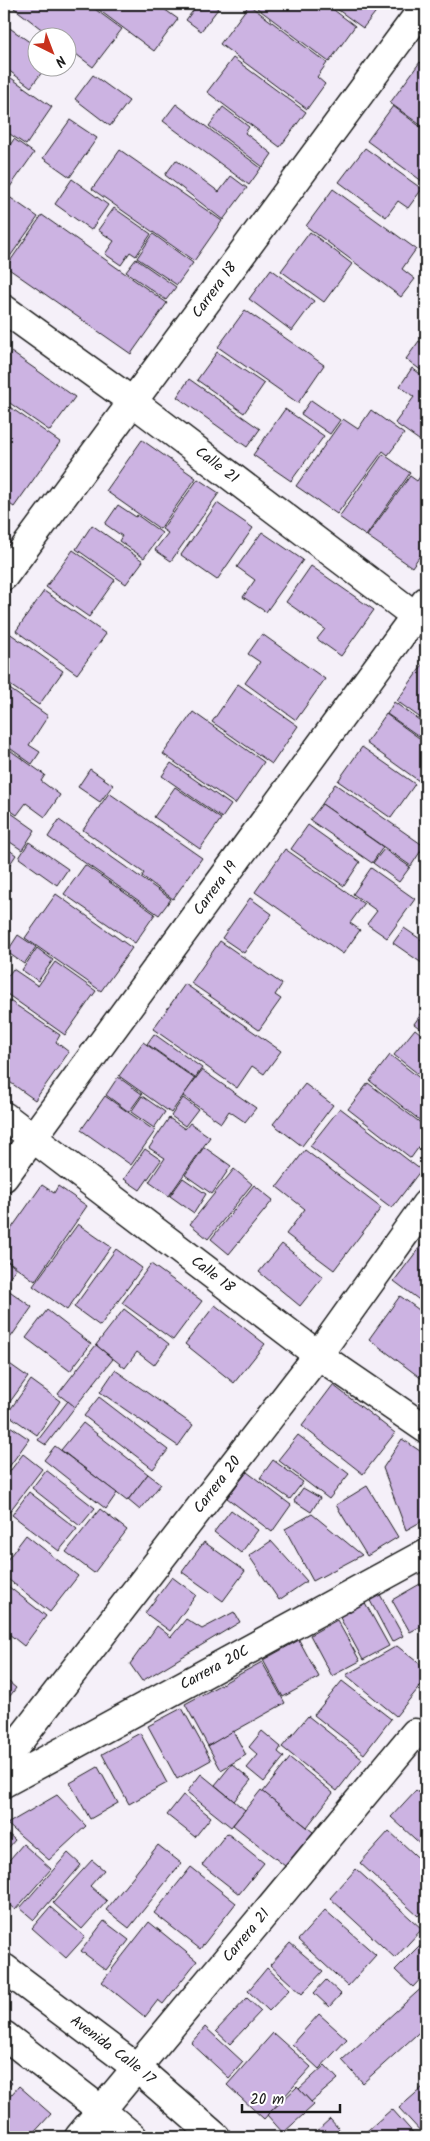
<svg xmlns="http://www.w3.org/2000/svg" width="430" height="2141" font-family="Kalam,sans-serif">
	<rect width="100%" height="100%" fill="#f5f0f9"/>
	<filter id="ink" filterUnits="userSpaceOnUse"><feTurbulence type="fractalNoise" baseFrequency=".02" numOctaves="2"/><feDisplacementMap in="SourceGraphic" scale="10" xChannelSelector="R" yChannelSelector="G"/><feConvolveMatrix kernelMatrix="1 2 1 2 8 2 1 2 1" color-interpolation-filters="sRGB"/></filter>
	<g filter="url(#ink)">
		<g fill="#ccb3e2" stroke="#1c1c1c">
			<path d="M18 4H88L122 29 93 67 68 48V38H53L14 8Z"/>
			<path d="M91 4H157L178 19 154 51Z"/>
			<path d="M198 4H212L218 9 201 31 186 20Z"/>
			<path d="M260 4H326L355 26 329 62 257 8Z"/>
			<path d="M330 4H382L363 28Z"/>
			<path d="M249 5 327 63 317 77 325 84 307 109 220 44Z"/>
			<path d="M4 24 38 48V68H45L31 87 4 67Z"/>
			<path d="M233 58 306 112 280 147 207 92Z"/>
			<path d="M420 62 426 67V129L390 103Z"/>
			<path d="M4 73 52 107 26 145 4 130Z"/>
			<path d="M93 75 129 101 110 126 75 99Z"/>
			<path d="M176 104 261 168 249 185 163 121Z"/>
			<path d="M393 106 426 131V191L423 189 426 184 367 141Z"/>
			<path d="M223 107 249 127 245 133 272 154 263 167 209 126Z"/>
			<path d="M70 120 97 138 70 177 43 158Z"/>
			<path d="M14 139 34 153 5 194 4 192V141L10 145Z"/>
			<path d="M365 148 422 189 408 208 398 201 386 217 339 182Z"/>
			<path d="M120 150 222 221 194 261 92 189Z"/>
			<path d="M176 160 219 192 231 176 247 188 223 220 165 175Z"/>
			<path d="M72 179 108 205 91 230 55 204Z"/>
			<path d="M333 189 416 249 402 269 415 279 401 297 306 226Z"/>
			<path d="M5 194 38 217 4 265V197Z"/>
			<path d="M114 208 151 234 136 256 130 252 121 265 105 254 114 241 98 230Z"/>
			<path d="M42 215 167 303 131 354 6 267Z"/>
			<path d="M310 232 352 264 324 302 281 271Z"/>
			<path d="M153 234 193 263 177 285 137 258Z"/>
			<path d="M136 259 176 287 166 300 126 272Z"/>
			<path d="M271 269 314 301 292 331 249 299Z"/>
			<path d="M245 310 324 365 298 403 218 347Z"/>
			<path d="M419 341 426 346V374L406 359Z"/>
			<path d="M11 352 75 397 50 431 4 399V362Z"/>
			<path d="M217 352 264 384 244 413 197 380Z"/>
			<path d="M412 368 426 378V445L395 423 414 397 400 386Z"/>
			<path d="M189 379 260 429 247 447 177 397Z"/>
			<path d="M311 400 340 420 330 434 301 414Z"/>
			<path d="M4 403 60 442 14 507 4 500Z"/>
			<path d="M285 409 324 436 291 481 253 455Z"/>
			<path d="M371 410 404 434 388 455 383 451 337 514 296 486 343 419 358 429Z"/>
			<path d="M142 440 196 478 160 529 106 491Z"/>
			<path d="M383 454 410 473 366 536 339 517Z"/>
			<path d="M426 468V547L412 567 367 536 410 476 417 481Z"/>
			<path d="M198 479 219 493 171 561 155 550 168 533 162 529Z"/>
			<path d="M217 503 253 528 217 580 181 555Z"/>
			<path d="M118 505 136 517 137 515 162 533 144 558 119 541 122 536 105 524Z"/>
			<path d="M92 525 143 561 126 584 76 549Z"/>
			<path d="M262 532 303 560 266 612 243 597 255 580 237 567Z"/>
			<path d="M73 550 115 580 89 617 46 587Z"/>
			<path d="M311 566 374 610 341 656 317 639 325 629 286 602Z"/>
			<path d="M44 591 106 634 77 674 16 631Z"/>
			<path d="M5 630 63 671 39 705 4 681Z"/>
			<path d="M262 634 325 679 296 720 245 683 260 662 248 654Z"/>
			<path d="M426 660V722L397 701Z"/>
			<path d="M238 684 298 726 272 764 212 722Z"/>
			<path d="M4 685 48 716 29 745 40 752 32 764 4 744Z"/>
			<path d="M394 702 426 725V741L387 714Z"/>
			<path d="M193 712 264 762 235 804 163 754Z"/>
			<path d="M386 714 426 743V786L366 743Z"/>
			<path d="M4 746 45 775 41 781 60 795 45 817 26 803 17 815 4 806Z"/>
			<path d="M362 747 415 784 391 818 338 781Z"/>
			<path d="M171 763 231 805 222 818 162 776Z"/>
			<path d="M90 769 113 785 100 802 78 787Z"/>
			<path d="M335 784 424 846 411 866 322 804Z"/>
			<path d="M175 787 221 819 200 849 154 817Z"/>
			<path d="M109 793 202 858 173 899 142 876 144 873 83 830Z"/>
			<path d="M322 804 383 847 372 863 310 820Z"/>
			<path d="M4 808 35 830 22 850 4 838Z"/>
			<path d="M59 820 171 899 159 915 48 837Z"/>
			<path d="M308 825 360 862 344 886 291 849Z"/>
			<path d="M29 842 68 869 57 885 19 858Z"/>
			<path d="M4 846 16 855 4 873Z"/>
			<path d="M285 849 364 904 350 923 360 930 343 954 255 892Z"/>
			<path d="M384 849 410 867 399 882 373 863Z"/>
			<path d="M85 865 155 914 135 943 64 894Z"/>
			<path d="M371 868 415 899 387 938 367 924 377 911 353 894Z"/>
			<path d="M56 894 132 948 101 991 25 938Z"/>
			<path d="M250 898 272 914 244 953 222 938Z"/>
			<path d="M404 928 426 943V966L393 943Z"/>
			<path d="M18 935 36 947 24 964 7 952Z"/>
			<path d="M220 941 282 984 275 995 281 999 259 1030 191 983Z"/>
			<path d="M37 948 53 960 38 981 22 970Z"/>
			<path d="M55 962 96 991 65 1035 4 992V981L13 969 38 986Z"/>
			<path d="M185 984 281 1051 264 1074 252 1066 237 1088 153 1029Z"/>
			<path d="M4 997 60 1035 56 1042 69 1052 35 1100 4 1078Z"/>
			<path d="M426 1007V1033L414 1024Z"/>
			<path d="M415 1029 426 1038V1080L394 1055Z"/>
			<path d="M154 1034 202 1068 195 1078 147 1044Z"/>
			<path d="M143 1042 195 1079 171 1113 119 1076Z"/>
			<path d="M390 1055 426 1083V1125L370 1081Z"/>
			<path d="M202 1070 256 1108 245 1122 229 1111 221 1123 183 1096Z"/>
			<path d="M118 1077 142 1094 129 1112 106 1095Z"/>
			<path d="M368 1083 426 1127V1137L411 1158 348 1109Z"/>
			<path d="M305 1084 333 1105 302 1146 273 1124Z"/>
			<path d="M105 1096 155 1131 131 1165 81 1130Z"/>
			<path d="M142 1096 165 1112 154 1128 131 1112Z"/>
			<path d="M183 1098 198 1109 185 1126 171 1116Z"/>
			<path d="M340 1108 421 1170 392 1208 310 1146Z"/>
			<path d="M169 1118 185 1129 190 1123 210 1137 169 1196 149 1182 165 1158 149 1148Z"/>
			<path d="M204 1147 231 1166 212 1194 185 1175Z"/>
			<path d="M145 1149 161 1160 140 1190 124 1179Z"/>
			<path d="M305 1150 381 1208 334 1270 286 1234 305 1209 277 1187Z"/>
			<path d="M234 1169 252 1184 208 1239 190 1224Z"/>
			<path d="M183 1178 206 1194 194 1213 170 1196Z"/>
			<path d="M42 1185 54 1193 58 1186 87 1206 35 1281 4 1258V1239Z"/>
			<path d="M254 1185 273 1200 229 1254 211 1239Z"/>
			<path d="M78 1224 111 1247 67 1310 33 1286Z"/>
			<path d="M426 1239V1305L394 1281Z"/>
			<path d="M282 1244 323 1277 300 1306 259 1272Z"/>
			<path d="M116 1249 142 1268 100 1326 74 1307Z"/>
			<path d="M4 1259 16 1268 5 1284H4Z"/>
			<path d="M151 1264 202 1301 173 1340 122 1303Z"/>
			<path d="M4 1287 32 1307 6 1344 4 1342Z"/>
			<path d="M400 1296 426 1315V1382L369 1339Z"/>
			<path d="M215 1305 265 1344 234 1383 185 1344Z"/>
			<path d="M124 1309 169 1344 154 1365 137 1352 125 1368 96 1345Z"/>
			<path d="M47 1310 91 1344 70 1371 26 1338Z"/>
			<path d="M96 1345 113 1359 75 1407 58 1394Z"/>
			<path d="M4 1360 28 1377 4 1410Z"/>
			<path d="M115 1370 193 1425 178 1446 100 1392Z"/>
			<path d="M31 1380 60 1401 37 1435 7 1414Z"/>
			<path d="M333 1385 395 1433 363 1474 302 1426Z"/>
			<path d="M99 1397 168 1450 153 1469 84 1416Z"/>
			<path d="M68 1401 75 1407 46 1445 38 1440Z"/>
			<path d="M4 1422 29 1439 4 1474Z"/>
			<path d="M83 1423 148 1474 127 1501 61 1450Z"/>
			<path d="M298 1435 349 1474 329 1499 278 1460Z"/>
			<path d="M402 1439 426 1455V1519L406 1530 383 1468Z"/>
			<path d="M55 1446 117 1493 106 1509 44 1460Z"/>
			<path d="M23 1454 42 1469 6 1516 4 1514V1479Z"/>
			<path d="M273 1460 303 1482 290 1499 260 1478Z"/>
			<path d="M46 1470 95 1508 80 1526 32 1488Z"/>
			<path d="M247 1472 291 1505 272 1532 227 1498Z"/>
			<path d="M148 1474 161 1484 140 1510 128 1500Z"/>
			<path d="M367 1486 398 1537 367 1556 336 1505Z"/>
			<path d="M303 1488 320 1498 311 1512 294 1501Z"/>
			<path d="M29 1492 77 1529 59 1551 12 1515Z"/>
			<path d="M100 1509 127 1530 94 1573 66 1552Z"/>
			<path d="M231 1510 258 1530 241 1553 214 1532Z"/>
			<path d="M312 1514 362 1555 313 1581 285 1529Z"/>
			<path d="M26 1535 78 1576 50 1612 4 1576V1564Z"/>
			<path d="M271 1541 307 1581 279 1600 249 1556Z"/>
			<path d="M204 1542 245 1571 223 1601 182 1572Z"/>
			<path d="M172 1577 196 1595 170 1631 145 1613Z"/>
			<path d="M4 1583 46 1616 24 1646 4 1630Z"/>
			<path d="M420 1584 426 1596V1624L410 1632 392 1600Z"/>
			<path d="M377 1589 403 1636 392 1642 367 1595Z"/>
			<path d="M363 1599 389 1646 363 1660 338 1614Z"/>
			<path d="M234 1612 240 1622 142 1681 130 1664 157 1626 171 1637 186 1619 202 1629Z"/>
			<path d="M337 1620 360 1661 332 1676 310 1635Z"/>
			<path d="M299 1640 319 1677 283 1697 263 1660Z"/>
			<path d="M397 1646 426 1669V1679L396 1716 346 1675Z"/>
			<path d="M262 1662 285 1703 208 1746 185 1704Z"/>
			<path d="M4 1678 16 1688 4 1704Z"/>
			<path d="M342 1681 391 1719 364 1754 314 1715Z"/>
			<path d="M182 1708 211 1760 177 1779 148 1726Z"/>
			<path d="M308 1716 362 1759 337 1791 282 1747Z"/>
			<path d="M233 1731 246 1755 221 1770 208 1746Z"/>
			<path d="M262 1731 281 1747 278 1752 284 1757 264 1782 247 1768 258 1755 249 1747Z"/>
			<path d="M140 1733 167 1783 129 1804 102 1754Z"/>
			<path d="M290 1758 333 1793 307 1827 263 1792Z"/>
			<path d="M232 1764 251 1780 234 1801 215 1785Z"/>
			<path d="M98 1767 118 1803 90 1819 70 1783Z"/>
			<path d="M201 1774 245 1810 231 1827 187 1792Z"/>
			<path d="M261 1790 313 1832 285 1866 233 1825Z"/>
			<path d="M416 1790 426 1799V1849L391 1817Z"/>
			<path d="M57 1795 86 1826 49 1860 7 1824Z"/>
			<path d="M183 1795 211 1817 195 1837 167 1815Z"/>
			<path d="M4 1830 15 1840 4 1853Z"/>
			<path d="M389 1831 426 1865V1908L418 1916 360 1863Z"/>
			<path d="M227 1833 264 1863 239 1894 202 1865Z"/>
			<path d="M23 1844 51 1869 15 1910 4 1900V1866Z"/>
			<path d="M158 1845 181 1863 129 1928 106 1910Z"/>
			<path d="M68 1853 81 1865 34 1920 20 1908Z"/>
			<path d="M92 1860 104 1870 90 1886 107 1901 82 1929 53 1903Z"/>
			<path d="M191 1867 236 1903 200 1949 154 1913Z"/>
			<path d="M356 1869 422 1929 395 1958 330 1898Z"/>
			<path d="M50 1907 85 1937 66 1958 32 1928Z"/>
			<path d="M325 1910 376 1955 348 1986 298 1940Z"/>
			<path d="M104 1921 129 1940 106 1970 81 1951Z"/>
			<path d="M149 1922 197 1961 163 2004 158 2000 145 2017 102 1982Z"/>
			<path d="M290 1943 323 1971 302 1994 270 1965Z"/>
			<path d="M419 1946 426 1952V1973L413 1987 395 1970Z"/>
			<path d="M267 1968 290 1989 269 2011 248 1991Z"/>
			<path d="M326 1980 341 1994 329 2007 314 1993Z"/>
			<path d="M426 1984V2026L363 2083 342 2060Z"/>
			<path d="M247 1998 261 2011 230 2044 216 2031Z"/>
			<path d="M319 2014 347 2039 319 2069 292 2044Z"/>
			<path d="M205 2027 243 2062 229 2078 191 2043Z"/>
			<path d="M273 2033 311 2067 264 2119 227 2085Z"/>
			<path d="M325 2065 338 2079 311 2102 299 2089Z"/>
			<path d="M4 2076 12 2083 4 2092Z"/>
			<path d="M19 2086 51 2114 30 2137H4L8 2131 4 2128V2103Z"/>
			<path d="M297 2087 314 2105 283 2133 267 2115Z"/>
			<path d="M423 2087 426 2091V2132L423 2134 399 2108Z"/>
			<path d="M392 2109 416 2136 415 2137H360Z"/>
			<path d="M330 2119 346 2137H310Z"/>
		</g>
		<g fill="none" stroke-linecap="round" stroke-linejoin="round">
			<g stroke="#1c1c1c" stroke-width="31">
				<g id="minor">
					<path id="s1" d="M4 309 133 402 426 624"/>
					<path id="s2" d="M4 576 426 4"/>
					<path id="s3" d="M4 1116 318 1355 426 1429"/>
					<path id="s4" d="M4 1177 426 601"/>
					<path id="s5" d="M4 1761 318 1355 426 1204"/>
					<path id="s6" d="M4 1783 426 1553"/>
					<path id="s7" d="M79 2137 415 1733"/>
				</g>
			</g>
			<g stroke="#1c1c1c" stroke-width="31">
				<g id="secondary">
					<path id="s8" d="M4 1968 137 2068 216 2137"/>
					<path d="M4 2035 101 2110 133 2137"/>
				</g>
			</g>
			<use href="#minor" stroke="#fff" stroke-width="28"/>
			<use href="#secondary" stroke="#fff" stroke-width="28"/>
		</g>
	</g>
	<g text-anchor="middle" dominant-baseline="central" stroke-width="4" stroke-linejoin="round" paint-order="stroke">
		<g font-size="15" fill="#1c1c1c" stroke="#fff">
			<text stroke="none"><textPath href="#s2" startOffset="355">Carrera 18</textPath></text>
			<text stroke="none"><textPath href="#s1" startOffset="264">Calle 21</textPath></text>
			<text stroke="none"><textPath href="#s4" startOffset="358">Carrera 19</textPath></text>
			<text stroke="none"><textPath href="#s3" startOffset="262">Calle 18</textPath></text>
			<text stroke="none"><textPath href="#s5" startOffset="349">Carrera 20</textPath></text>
			<text stroke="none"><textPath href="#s6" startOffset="240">Carrera 20C</textPath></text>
			<text stroke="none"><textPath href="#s7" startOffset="262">Carrera 21</textPath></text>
			<text stroke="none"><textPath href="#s8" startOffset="136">Avenida Calle 17</textPath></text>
		</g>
	</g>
	<rect width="430" height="2141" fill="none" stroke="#fff" stroke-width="20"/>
	<rect x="10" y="10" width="410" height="2121" fill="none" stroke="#1c1c1c" stroke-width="2" filter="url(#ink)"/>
	<g transform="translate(52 52) rotate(138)"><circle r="24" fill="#ffffff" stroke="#a4a4a4"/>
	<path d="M0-4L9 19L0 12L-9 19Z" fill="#c8321e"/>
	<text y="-8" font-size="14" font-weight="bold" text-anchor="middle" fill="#1c1c1c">N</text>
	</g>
	<path d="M242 2104v8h98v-8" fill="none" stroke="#1c1c1c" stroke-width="2.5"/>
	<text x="250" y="2104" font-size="15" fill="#1c1c1c" stroke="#ffffff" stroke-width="4" paint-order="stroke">20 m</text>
</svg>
